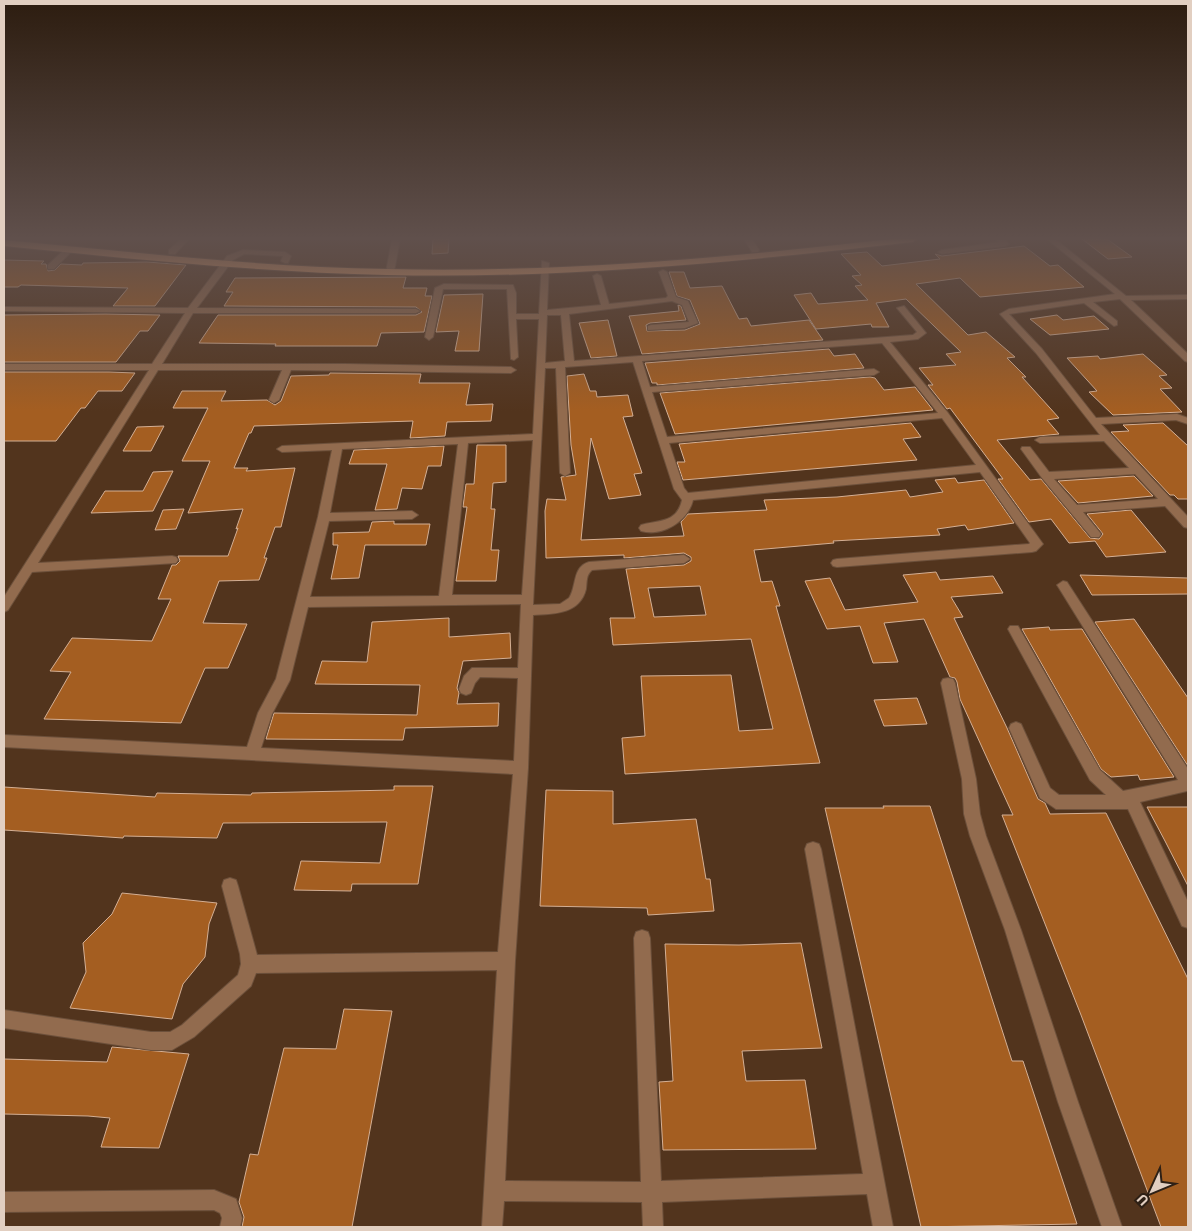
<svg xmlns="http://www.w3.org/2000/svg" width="1192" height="1231" font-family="Roboto,sans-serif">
	<rect width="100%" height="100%" fill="#52341d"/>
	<g fill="#a45e21" stroke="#d4af94" fill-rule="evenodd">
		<path d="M433 239H449L448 253 432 254Z"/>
		<path d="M1082 239H1107L1132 257 1108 259Z"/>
		<path d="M1024 246 1050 266 1058 265 1084 287 980 297 960 278 916 284 968 335 986 332 1015 357 1007 358 1026 377H1022L1059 418 1047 420 1059 434 997 440 1030 480 1041 479 1090 538 1099 539 1103 534 1087 514 1131 510 1166 552 1106 557 1095 541 1069 543 1051 519 1029 522 998 479H1003L950 408 947 409 928 385H933L919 368 956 365 946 354 961 352 906 299 876 303 889 327H872L871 324 816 329 794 295 811 293 818 304 868 300 855 286 862 285 852 276 861 275 841 254 867 252 882 266 940 259 935 254 942 256Z"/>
		<path d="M4 260 44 261 41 264H46L48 271 55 270 61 264 82 265 83 263 147 262 186 265 155 306H113L128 288 21 285 18 287H4Z"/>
		<path d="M669 272H684L690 288 722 286 739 319 747 318 751 326 809 320 823 340 642 354 629 316 679 311 678 305 681 306 686 320 650 323 646 325 647 331 685 330 700 324 690 300 677 296Z"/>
		<path d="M406 277 403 288H427L425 296H432L424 332 381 333 377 346H275L276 344 199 343 218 315H416L422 312 416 307 224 306 233 292H226L235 278Z"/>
		<path d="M483 294 479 351H455L459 331 436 332 444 295Z"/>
		<path d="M106 314 160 315 148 331H140L116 362H4V315Z"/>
		<path d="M1057 315 1063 320 1094 316 1109 329 1050 335 1030 319Z"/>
		<path d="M608 320 617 356 591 358 579 323Z"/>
		<path d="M829 349 834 356 855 354 864 368 657 385V383H652L645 363Z"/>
		<path d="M1143 354 1167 375 1159 376 1172 388 1160 389 1182 412 1113 415 1089 392 1097 391 1067 358 1098 356 1100 359Z"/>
		<path d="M4 372H109L135 373 122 391H98L85 408H81L56 441H4Z"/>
		<path d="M330 373 421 374 419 383H470L466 405 493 404 491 421 447 422 445 436 410 438 413 421 254 426 251 433H249L234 468H248L246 471 295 468 281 527H275L264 558H267L259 580 219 581 203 623 247 624 228 668H205L181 723 44 719 71 672 50 671 72 638 152 641 171 599H158L172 565H176L180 561 178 556H228L238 528 236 529 243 509 188 513 210 461H182L208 408H173L182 391H226L221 401 267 400 275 405 281 401 291 376 329 375Z"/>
		<path d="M584 374 590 391H596L597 397 628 395 633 416 623 417 642 473 634 474 641 495 609 499 591 438 581 540 684 536 681 522 688 514 767 510 764 500 837 497 906 490 910 497 943 492 935 480 955 478 958 483 984 480 1014 523 968 530 965 525 937 529 940 535 833 541 834 543 754 550 761 582 772 581 780 606H776L820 763 625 774 622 738 645 736 641 676 731 675 739 731 773 729 751 639 613 645 610 618H635L626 569 684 565 691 561V557L684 553 624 558V555L546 558 545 511 547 499 566 500 561 477 576 475 571 445 567 376ZM700 586 706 615 654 617 648 588Z"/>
		<path d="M870 377 875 378 884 390 915 387 933 410 675 434 660 393Z"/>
		<path d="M911 423 921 437 903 439 917 460 683 480 677 462H685L679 444Z"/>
		<path d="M1163 423 1188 446V499H1178L1174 495H1170L1111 432 1129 431 1123 425Z"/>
		<path d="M164 426 151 451H123L137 427Z"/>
		<path d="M477 445H506V482L493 483 491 509H495L491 550H499L496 581H456L467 507H463L466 484H474Z"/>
		<path d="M444 446 441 466H428L422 489 402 488 397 509 375 510 387 464H349L354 450Z"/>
		<path d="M173 471 153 511 91 513 105 491H143L153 472Z"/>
		<path d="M1134 476 1153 496 1078 503 1058 481Z"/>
		<path d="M184 509 176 529 155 530 163 510Z"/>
		<path d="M394 521V524H430L426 545H365L359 578 331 579 338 545H333V533L369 532 372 522Z"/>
		<path d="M936 572 940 580 993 576 1003 593 951 597 963 617 954 618 1007 728 1038 799 1045 803 1050 814 1106 813 1188 979V1227H1161L1081 1015 1002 815H1013L960 699 957 682 955 678 950 677 924 619 884 623 898 662 873 663 860 626 827 629 805 581 830 578 845 610 918 602 903 575Z"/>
		<path d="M1080 575 1188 578V594L1092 595Z"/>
		<path d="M449 618V637L510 633 511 658 463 661 457 688 459 693 457 704 499 703 498 726 405 728 403 740 266 739 274 713 417 715 420 685 315 684 322 661 367 662 372 622Z"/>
		<path d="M1134 619 1188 698V766L1095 622Z"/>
		<path d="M1049 627 1050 630 1082 629 1174 777 1140 780 1138 775 1111 777 1101 769 1022 629Z"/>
		<path d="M917 698 927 724 884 726 874 700Z"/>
		<path d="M394 786H433L418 884H352L351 891 294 890 301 861 380 863 387 822 223 823 217 838 124 836 123 838 4 830V787L155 797 157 793 251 795 252 793 394 790Z"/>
		<path d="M546 790 613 791V824L696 819 706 879H710L714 911 648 915 647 908 540 906Z"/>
		<path d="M883 806H930L1012 1061H1023L1077 1224 921 1227 825 808H884Z"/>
		<path d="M1147 807H1188V886L1165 841Z"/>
		<path d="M122 893 217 903 209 924 205 957 183 984 172 1019 70 1008 86 972 83 943 112 914Z"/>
		<path d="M801 943 822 1048 742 1051 746 1081 805 1080 816 1149 663 1150 659 1082 673 1081 665 944 739 945Z"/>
		<path d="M344 1009 392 1011 352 1227H242L244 1217 239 1202 250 1154 258 1155 284 1048 336 1049Z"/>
		<path d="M112 1047 189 1054 159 1148 101 1147 110 1118 88 1116 4 1114V1059L107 1062Z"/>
	</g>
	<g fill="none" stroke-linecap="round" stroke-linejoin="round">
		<g stroke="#6c503b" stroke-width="2">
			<g id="minor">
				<path d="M181 239H189L175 254H169V250Z"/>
				<path d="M392 239H400L394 272 390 274 386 272Z"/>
				<path d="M744 239H752L759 250 758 252H752Z"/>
				<path d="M996 239H1004L1009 244 1005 246 942 254 938 252 942 250 999 242Z"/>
				<path d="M1047 239H1055L1126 296 1188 295V299L1131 300 1188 354V362L1185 361 1120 299 1093 302 1117 321V325L1114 326 1084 303 1009 314 1042 349 1096 418 1177 414 1188 418V424L1176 420 1101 424 1188 517V528L1184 527 1165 506 1083 512 1101 534 1099 537H1091L1042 478 1021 449 1022 447H1030L1049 472 1129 468 1104 441 1040 443 1035 440 1040 437 1100 435 1036 353 1000 314 1009 309 1115 294ZM1135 474 1158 499 1077 505 1054 479Z"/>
				<path d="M67 247 74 249 54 269H48V265Z"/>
				<path d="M243 250 285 252 291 256 288 263H285L281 261 283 256 244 254 233 260 197 308 416 309 420 311 416 313H193L162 364H346L511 367 516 370 511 373 291 370 279 400 274 403 269 400 282 370H158L38 563 172 556 176 557 178 560 176 563 32 572 8 610 4 612V597L149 370H4V364H152L185 313 4 311V307L188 308 227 256Z"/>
				<path d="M542 261 549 263 547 310 601 305 593 276 597 274 601 276 609 304 666 298 668 296 659 272 663 270 667 272 676 297 688 301 698 323 685 328 648 330V326L651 325 689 322 682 305 672 301 569 314 574 361 913 335 917 332 897 308 904 306 926 333 918 339 890 342 948 413 1043 544 1036 551 1032 552 837 567 833 566 831 563 833 560 837 559 1029 544 1030 543 980 472 693 500C688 521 663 537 641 531L639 528 641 525C659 520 677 523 682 500L674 489 633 362 565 367 570 473 565 476 560 473 556 368H545L533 605 560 604 569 598C577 586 572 567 589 562L684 555 690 559 684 563 592 570C586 575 587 581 586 589 580 614 554 614 533 615L528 768 515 961 505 1181 641 1182 634 938 636 932 642 930 648 932 650 938 661 1181 863 1174 805 849 807 844 813 842 819 844 821 849 893 1227H873L867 1194 662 1202 663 1227H643L642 1202 504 1201 502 1227H482L497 970 256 973 251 986 194 1037 172 1050H151L4 1028V1010L151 1032H170L182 1025 238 975 241 964 240 954 222 886 224 880 230 878 236 880 238 886 257 955 498 952 513 774 4 747V735L247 747 258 713 276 679 318 517 332 450 282 452 277 449 282 446 533 434 539 319H516L518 357 514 360 511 359 507 289H443L433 337 429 340 425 337 435 288 444 284 513 285 516 293V314H539ZM547 315H561L565 361 545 363ZM882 343 938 413 667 437 652 392 874 375 879 372 874 369 650 387 642 361ZM942 418 976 465 688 493 684 488 669 443ZM533 440 522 595H452L468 443ZM458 444 439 596 310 597 329 521 412 519 418 515 412 511 330 513 342 449ZM521 604 518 668H472L464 676 459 689 461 693 466 695 471 693 475 683 480 677 518 678 514 761 261 748 272 714 290 680 308 607Z"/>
				<path d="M1063 581 1067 582 1188 769 1187 791 1140 802 1188 902V928L1182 926 1128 809H1056L1040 798 1009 728 1011 724 1016 722 1021 724 1050 788 1059 795H1106L1090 780 1008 629 1010 626H1018L1100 770 1123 791 1178 780 1059 588 1057 585Z"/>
				<path d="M948 678 953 679 955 683 976 779 980 814 986 836 1021 930 1078 1102 1122 1227H1102L1058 1102 1005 930 970 836 964 814 962 779 941 683 943 679Z"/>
				<path d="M214 1190 236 1199 242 1218 240 1227H220L222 1218 220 1213 214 1210 4 1212V1192Z"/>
			</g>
		</g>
		<g stroke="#6c503b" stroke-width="2">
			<path id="highway" d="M892 239H917L913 242C739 262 563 279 387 275 259 272 131 259 4 246V240C132 252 259 267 387 269 556 273 724 258 892 239Z"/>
		</g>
		<use href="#minor" fill="#926b4e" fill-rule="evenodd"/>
		<use href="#highway" fill="#f9ad73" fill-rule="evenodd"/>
	</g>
	<linearGradient id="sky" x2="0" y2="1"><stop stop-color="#2d1d10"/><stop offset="0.58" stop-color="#60504c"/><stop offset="1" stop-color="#60504c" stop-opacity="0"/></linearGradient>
	<rect width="1192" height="411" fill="url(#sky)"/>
	<rect width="1192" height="1231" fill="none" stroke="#e2cfc1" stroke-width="10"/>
	<g transform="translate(1152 1191) rotate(226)" stroke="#2e2015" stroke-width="4" paint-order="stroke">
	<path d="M0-4L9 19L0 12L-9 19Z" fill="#e2cfc1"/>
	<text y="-8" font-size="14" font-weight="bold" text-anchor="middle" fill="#e2cfc1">U</text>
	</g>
</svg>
